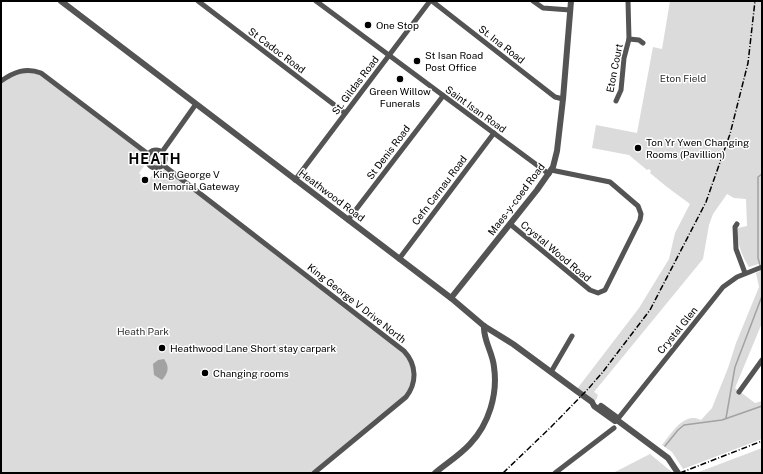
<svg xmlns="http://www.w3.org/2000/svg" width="763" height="474" font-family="'Public Sans',sans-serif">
	<rect width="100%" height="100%" fill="#fff"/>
	<g fill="#dbdbdb">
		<path d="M670 1H762V263L749 267C741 254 737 244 738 228L747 226 746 199 734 198 727 194 713 214 709 225 703 259 594 392 598 395 596 400 593 402 577 389 639 308 669 259 675 233 690 204 667 187 650 173 651 171 649 169 647 170 629 155 592 148 596 125 637 133 653 47 662 49Z"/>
		<path d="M24 72 38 73 145 155 144 166 139 173 141 175 140 177 144 181 146 179 148 181 153 174 165 169 402 352C416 369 414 378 405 396L311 473H1V82L12 75Z"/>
		<circle cx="156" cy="159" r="7"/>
		<path d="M762 270V323L735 388 755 403 762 401V439L683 469 672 452 662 445C671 434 684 411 701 420L712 408 728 368 736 343 759 287 756 273Z"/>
		<path d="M762 448V473H695L704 470Z"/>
		<path d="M650 454 673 473H613Z"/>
	</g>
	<path fill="#a2a2a2" d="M164 359C170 367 168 373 162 380L154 375 153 364 158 360Z"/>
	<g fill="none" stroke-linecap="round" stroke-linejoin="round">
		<g stroke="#a2a2a2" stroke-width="1.5">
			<path d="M760 265 758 258V177L762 174"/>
			<path d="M761 269 762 273"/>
			<path d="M726 418 735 367 762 296"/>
			<path d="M665 446 678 430 684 425 722 420 762 406"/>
		</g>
		<g stroke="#545454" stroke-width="5">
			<path d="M198 1 345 113"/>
			<path d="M316 1 549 174"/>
			<path d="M432 1 555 97 563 99"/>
			<path d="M533 1 543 8 570 10"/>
			<path d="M629 39 639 40 643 43"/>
			<path d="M1 81C14 72 26 67 41 73L148 154"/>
			<path d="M616 101 621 90 624 58 629 39 628 1"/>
			<circle cx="156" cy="159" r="9"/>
			<path d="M162 152 196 104"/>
			<path d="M163 165 404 351C417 365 417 383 406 397L314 473"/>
			<path d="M295 180 430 1"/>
			<path d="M348 220 443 96"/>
			<path d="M510 224 590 290 598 293 605 290 640 220 641 214 638 206 610 182 551 170"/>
			<path d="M737 224 735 227 736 249 745 273"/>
			<path d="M399 259 494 133"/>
			<path d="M551 372 572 336"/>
			<path d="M739 392 762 360"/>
			<path d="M617 420 723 287 737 277 762 267"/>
			<path d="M555 473 614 428"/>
		</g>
		<g stroke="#545454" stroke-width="6">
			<path d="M61 1 451 298 484 326 513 344 574 389 592 402 594 406 615 421 617 420"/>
			<path d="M451 298 537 190 553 167 557 151 563 99 571 1"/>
			<path d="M601 406 616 417 617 420 668 458 678 473"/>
			<path d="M435 473C447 463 460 455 470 444 489 424 498 394 494 367 493 353 483 340 484 326"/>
		</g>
		<g stroke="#000" stroke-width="1.5" stroke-dasharray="6 2 1 2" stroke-linecap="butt">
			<path d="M503 473 551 427 588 389 602 373 650 310 706 202 730 134 748 63 755 1"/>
			<path d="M680 473 762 441"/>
		</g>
	</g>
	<g fill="#000" stroke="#fff" stroke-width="1.5">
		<circle cx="368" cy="25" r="4"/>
		<circle cx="417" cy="61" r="4"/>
		<circle cx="400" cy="79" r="4"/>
		<circle cx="638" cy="148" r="4"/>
		<circle cx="145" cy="180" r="4"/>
		<circle cx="162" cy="348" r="4"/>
		<circle cx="205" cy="373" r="4"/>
	</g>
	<g text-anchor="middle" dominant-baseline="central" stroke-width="3" stroke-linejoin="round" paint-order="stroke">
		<g font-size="10" fill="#000" stroke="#fff" text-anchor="start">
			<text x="376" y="25">One Stop</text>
			<text x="425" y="55">St Isan Road<tspan x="425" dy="12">Post Office</tspan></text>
			<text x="400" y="91" text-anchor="middle">Green Willow<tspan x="400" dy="12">Funerals</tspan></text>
			<text x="646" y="142">Ton Yr Ywen Changing<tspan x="646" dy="12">Rooms (Pavillion)</tspan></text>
			<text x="153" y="174">King George V<tspan x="153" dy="12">Memorial Gateway</tspan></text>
			<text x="170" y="348">Heathwood Lane Short stay carpark</text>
			<text x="213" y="373">Changing rooms</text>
		</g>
		<g font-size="10" fill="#000" stroke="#fff">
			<text transform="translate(502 44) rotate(38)">St. Ina Road</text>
			<text transform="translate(277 50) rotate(37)">St Cadoc Road</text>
			<text transform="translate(614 68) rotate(-79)">Eton Court</text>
			<text transform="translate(355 85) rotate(-53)">St. Gildas Road</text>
			<text transform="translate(476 109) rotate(36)">Saint Isan Road</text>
			<text transform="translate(388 152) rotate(-53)">St Denis Road</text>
			<text transform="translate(439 190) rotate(-53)">Cefn Carnau Road</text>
			<text transform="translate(332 195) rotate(37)">Heathwood Road</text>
			<text transform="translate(516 199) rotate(-53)">Maes-y-coed Road</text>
			<text transform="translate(556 251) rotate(40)">Crystal Wood Road</text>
			<text transform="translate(357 303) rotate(38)">King George V Drive North</text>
			<text transform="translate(677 330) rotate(-51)">Crystal Glen</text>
		</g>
		<g font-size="10" fill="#323232" stroke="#fff">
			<text x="683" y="78">Eton Field</text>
			<text x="143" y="331">Heath Park</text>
		</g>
		<g font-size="14" font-weight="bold" letter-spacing="1" fill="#000" stroke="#fff">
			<text x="155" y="159">HEATH</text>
		</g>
	</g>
	<rect width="763" height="474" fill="none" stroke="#000000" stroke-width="4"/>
</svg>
